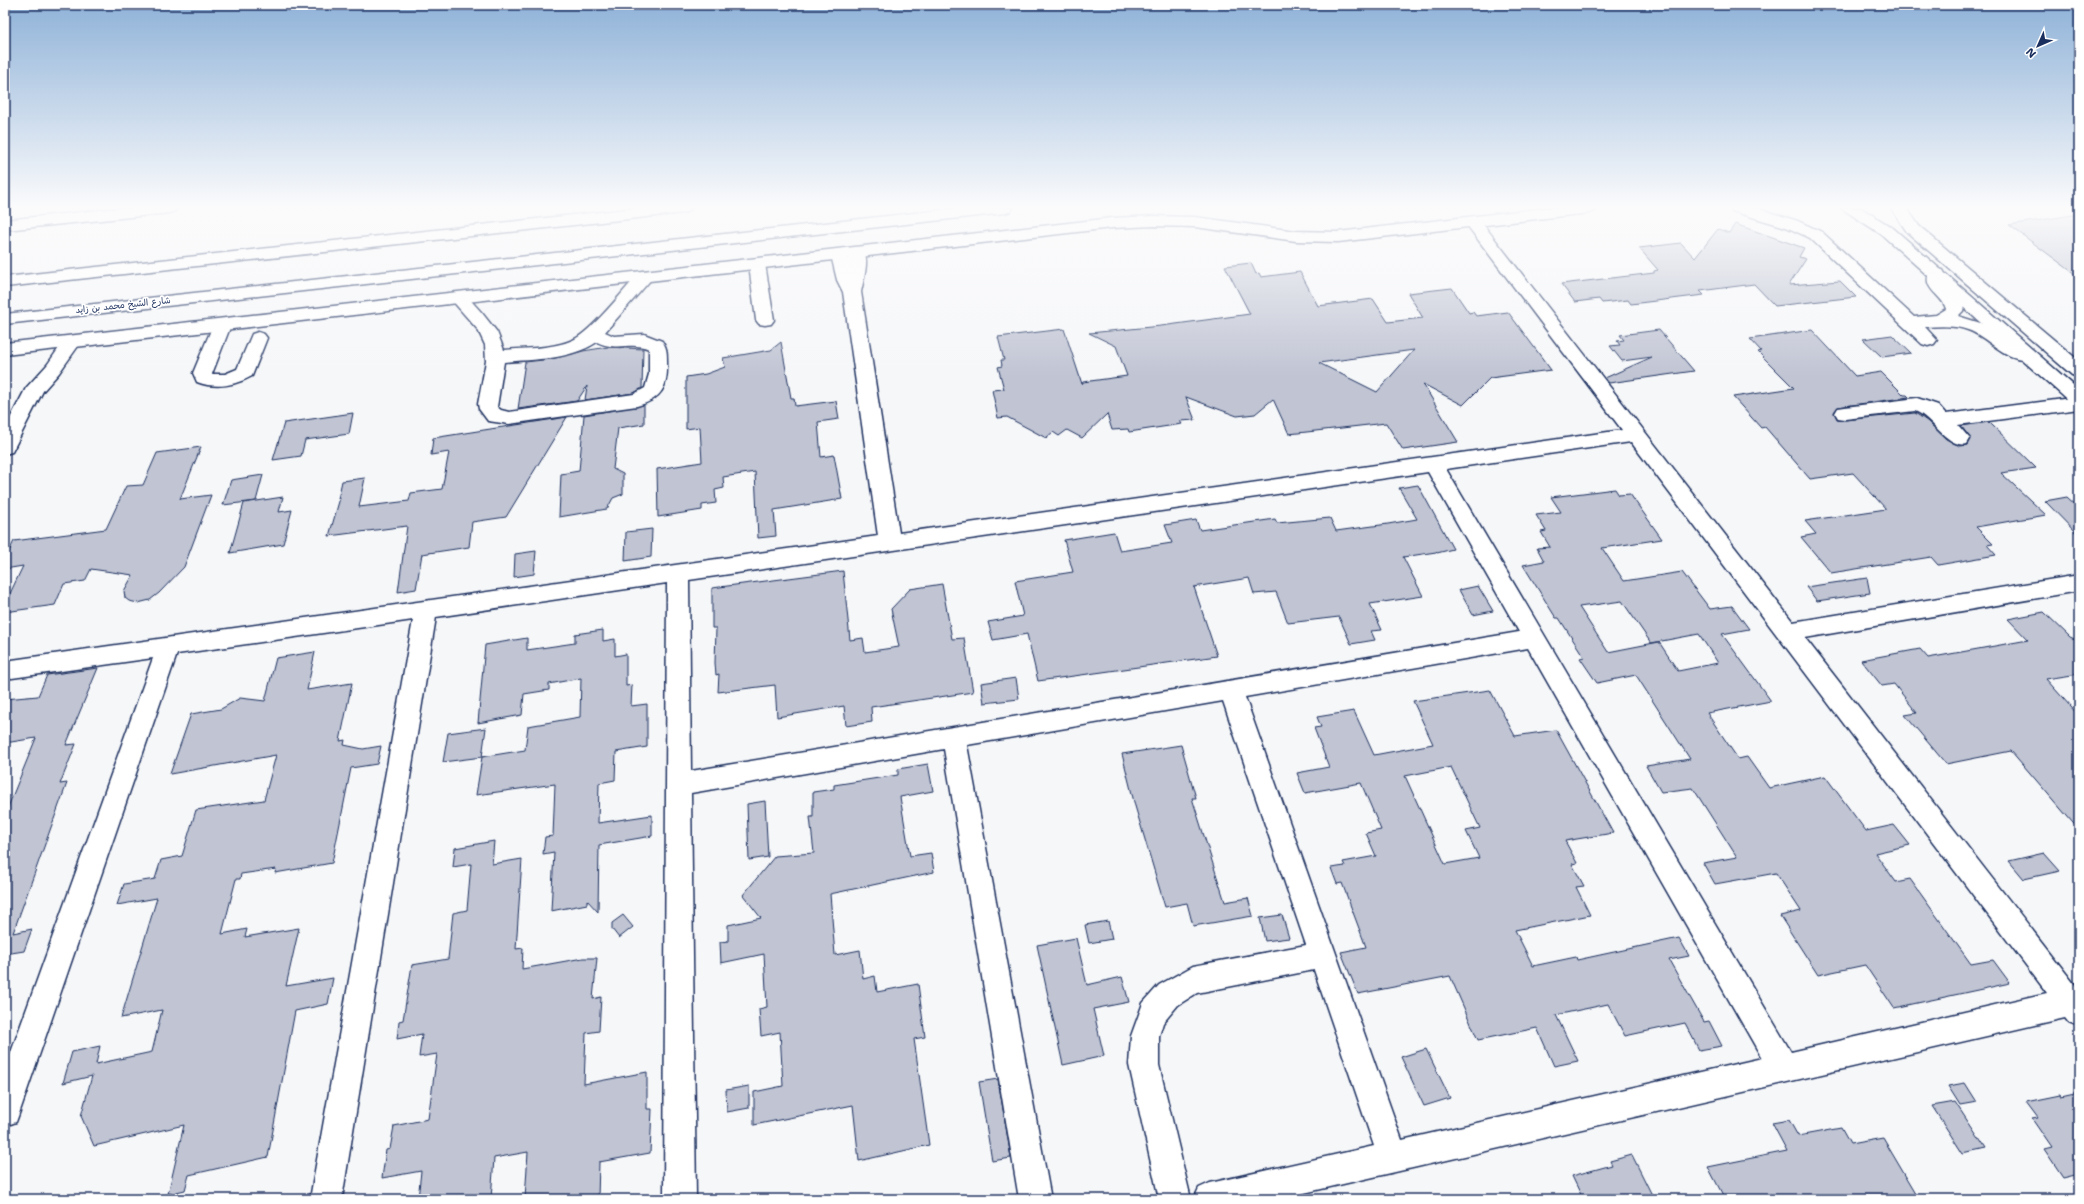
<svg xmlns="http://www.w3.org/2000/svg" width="2084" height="1204" font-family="'Shantell Sans','Playpen Sans Arabic',sans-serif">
	<rect width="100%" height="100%" fill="#f6f7f9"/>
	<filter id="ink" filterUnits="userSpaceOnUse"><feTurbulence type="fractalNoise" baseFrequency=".025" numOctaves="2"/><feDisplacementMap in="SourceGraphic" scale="8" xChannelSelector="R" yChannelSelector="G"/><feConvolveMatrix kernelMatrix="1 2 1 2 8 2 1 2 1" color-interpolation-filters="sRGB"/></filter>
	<g filter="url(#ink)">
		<g fill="#c0c4d3" stroke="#1b2f5e" fill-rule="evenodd">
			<path d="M2079 214V277L2009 225Z"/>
			<path d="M1735 224 1804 248 1799 257 1806 259 1789 285 1840 281 1856 297 1775 306 1754 284 1700 291 1704 295 1631 304 1628 300 1602 303 1599 299 1575 302 1561 284 1654 273V271L1658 270 1639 248 1681 243 1695 258 1718 229 1729 233Z"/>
			<path d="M1251 263 1256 274 1259 273 1261 277 1300 272 1318 306 1373 299 1388 322 1423 318 1408 293 1452 288 1469 313 1473 312 1476 316 1508 312 1551 370 1490 378 1463 405 1423 384 1458 442 1403 450 1386 423 1289 434 1273 399 1255 414 1237 416 1186 397 1195 420 1180 421 1182 424 1129 432 1128 429 1112 430 1107 414 1082 438 1067 430 1059 436 1053 432 1046 438 1007 417 998 418 992 390 1004 389 998 367 1002 366 1001 360H1004L998 337 1064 329 1082 384 1083 382 1127 376 1116 346 1089 333 1161 326 1250 314 1225 266ZM1414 350 1377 392 1319 363Z"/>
			<path d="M1659 330 1694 371 1609 383 1605 378 1652 357 1622 361 1610 346 1620 345 1617 341 1624 340 1620 335Z"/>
			<path d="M1812 330 1855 376 1881 372 1904 395H1907L1909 397 1838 407 1834 412 1837 419 1845 420 1915 413 1927 421 1946 439 1960 446 1968 445 1971 439 1961 426 1989 422 2036 468 2001 473 2046 515 1976 527 1993 544 1987 545 1996 555 1938 565 1931 557 1831 573 1801 537 1816 534 1805 521 1886 509 1853 473 1810 479 1765 427 1761 428 1733 397 1794 388 1758 352 1761 351 1750 339Z"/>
			<path d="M1892 335 1911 353 1882 357 1863 339Z"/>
			<path d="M781 342 791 398H794L795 406 836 401 839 419 818 422 821 457 834 455 842 499 774 510 776 536 758 538 755 472 723 477 724 488 715 490 716 503 702 505V510L658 517 657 469 702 462 700 427 686 429V377L706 374 725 367 723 358 771 350Z"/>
			<path d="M608 347 643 349 642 388 634 393 585 400 587 386 577 401 518 409 525 362 552 359 583 351Z"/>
			<path d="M644 405V424L618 428 613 469 623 474V494L613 498 607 509 559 517 561 474 579 471 584 415Z"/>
			<path d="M353 413 349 434 305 440 301 456 273 460 284 423Z"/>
			<path d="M567 417 506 517 472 522 469 547 422 554 416 589 398 592 407 526 329 536 340 498 338 499 342 481 365 478 359 507 409 501 411 493 442 489 449 452 431 455 433 438Z"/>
			<path d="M201 447 180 499 211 495 184 567 159 593 150 600 138 603 129 601 125 598 124 591 133 575 91 569 85 581 64 584 55 605 5 612V604L23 566 5 569V560L14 541 106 529 126 486 143 485 157 453Z"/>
			<path d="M263 475 256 501 223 505 231 480Z"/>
			<path d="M1418 485 1453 549 1437 553 1436 552 1403 557 1423 596 1370 604 1382 630 1371 631 1375 640 1351 644 1339 617 1288 623 1276 592 1254 594 1249 578 1194 587 1217 656 1038 681 1027 634 993 640 988 622 1023 616 1015 581 1073 572 1064 540 1114 532 1120 551 1172 543 1165 525 1196 520 1200 530 1275 519 1277 523 1330 518 1336 531 1388 524 1417 519 1399 488Z"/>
			<path d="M1615 489 1619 495 1630 494 1662 539 1602 548 1624 581 1682 572 1710 609 1732 606 1749 629 1722 634 1771 701 1707 713 1738 759 1747 757 1769 788 1825 776 1866 831 1894 825 1910 845 1875 853 1896 882 1910 879 1971 964 1993 960 2010 983 1894 1008 1865 965 1818 975 1780 916 1801 911 1776 873 1715 884 1703 863 1737 857 1693 788 1661 792 1646 766 1690 759 1636 675 1597 683 1580 658 1584 657 1559 618H1556L1523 565 1544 561 1537 548 1550 547 1541 532 1546 531 1536 515 1561 512 1551 497ZM1622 601 1651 643 1699 634 1718 663 1678 671 1659 642 1608 652 1579 607Z"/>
			<path d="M283 497 279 512 292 510 283 544 230 553 244 503Z"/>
			<path d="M2067 497 2079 508V536L2045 501Z"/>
			<path d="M652 529 651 557 625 561 626 532Z"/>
			<path d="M536 551 534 574 514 577 515 554Z"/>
			<path d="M843 571 850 640 863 638 865 652 899 647 891 609 910 589 942 584 952 639 964 638 973 692 871 707 872 722 846 726 844 706 777 717 775 685 718 692 719 674 716 675 715 663 716 628H712V588Z"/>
			<path d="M1867 578 1870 593 1817 601 1806 587Z"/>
			<path d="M1478 586 1493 611 1473 615 1459 590Z"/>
			<path d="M2044 612 2070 637 2079 641V674L2046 679 2079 716V830L2011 751 1946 764 1905 715 1917 713 1894 684 1882 686 1861 660 1920 649 1928 658 2028 640 2008 619Z"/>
			<path d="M603 630V641L615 639V656L626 654V686L632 685 631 706 647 704V747L616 752 615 780 599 783 598 823 652 815V836L599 845 598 912 587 900V904L551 911 554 852 543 854 545 837 553 836 555 784 476 795 482 757 525 750 528 726 580 717 581 678 549 684V690L524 694 522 715 478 723 485 645 527 638V650L575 643V634Z"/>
			<path d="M315 652 307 690 352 683 340 741 345 740 344 745 363 749 381 746 377 764 351 768 332 863 275 873 276 869 241 874 240 879H236L222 934 247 929 245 937 299 928 286 986 333 978 328 1004 295 1011 268 1157 189 1175 185 1190 168 1194 184 1125 94 1146 81 1116 92 1076 63 1083 72 1052 100 1046 96 1064 152 1052 162 1010 121 1018 157 898 117 905 124 884 155 879 161 860 182 856 196 810 264 800 276 755 170 774 191 714 221 709 240 698 265 701 276 658Z"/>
			<path d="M98 668 66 745 76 744 60 784 67 783 13 933 32 929 24 951 5 954V807H8L36 738 5 743V699L38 696 47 675Z"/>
			<path d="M1016 678 1019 699 984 703 981 683Z"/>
			<path d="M1490 690 1515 736 1556 730 1613 833 1565 841 1577 863 1572 864 1584 886 1576 887 1590 915 1515 930 1533 966 1576 957 1577 960 1679 938 1689 956 1669 960 1704 1022 1709 1021 1722 1046 1699 1050 1685 1023 1625 1036 1608 1004 1556 1015 1578 1061 1554 1066 1537 1028 1478 1040 1450 976 1358 994 1341 952 1366 947 1342 883 1337 884 1331 868 1345 866 1343 862 1376 856 1366 833 1381 830 1361 783 1305 793 1297 773 1329 767 1314 728 1321 727 1317 717 1354 711 1374 755 1433 744 1413 701ZM1451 767 1480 828 1466 831 1479 858 1445 864 1405 776Z"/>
			<path d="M486 728 482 757 443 762 448 733Z"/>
			<path d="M1181 745 1196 798H1192L1225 902 1248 898 1253 916 1193 926 1187 903 1165 907 1135 806 1122 754Z"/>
			<path d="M928 764 933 791 900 797 910 856 931 853 934 872 830 894 835 955 860 950 863 979 875 976 877 992 918 984 925 1037 914 1039 929 1145 859 1161 853 1105 754 1125V1092L783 1086 780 1032 761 1036 759 1009 767 1007 764 954 721 963 720 942 728 941V925L761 918 743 895 775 856 814 853 810 817H813V792L834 789V785L898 775V769Z"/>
			<path d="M765 801 768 857 749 860 747 804Z"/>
			<path d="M494 841 492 864 522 859 516 949 523 948 522 969 583 958H597L593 999 601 997 599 1031 586 1033 584 1084 647 1072V1109H652L650 1153 599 1162 598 1199H525L528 1152 494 1158 491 1199H418L421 1171 382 1178 386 1150 390 1149 394 1126 428 1119 437 1054 419 1057 422 1034 397 1039 399 1021 403 1020 412 965 448 959 453 913 467 910 471 864 453 867 455 848Z"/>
			<path d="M2044 853 2060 871 2024 879 2009 861Z"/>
			<path d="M623 915 633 927 619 938 612 929V923Z"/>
			<path d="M1282 915 1289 938 1265 941 1260 918Z"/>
			<path d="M1108 921 1112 939 1089 943 1085 925Z"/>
			<path d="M1076 938 1087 985 1122 977 1129 1002 1093 1009 1104 1056 1063 1065 1037 945Z"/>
			<path d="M1426 1049 1450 1098 1424 1106 1401 1057Z"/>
			<path d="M998 1079 1011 1158 992 1161 979 1082Z"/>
			<path d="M1965 1083 1977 1102 1960 1105 1948 1086Z"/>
			<path d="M749 1086V1108L727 1112 726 1090Z"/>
			<path d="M2079 1093V1174L2063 1178 2044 1150 2052 1148 2032 1119 2038 1118 2026 1102 2060 1095 2061 1097Z"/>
			<path d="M1955 1102 1986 1149 1963 1154 1932 1106Z"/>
			<path d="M1789 1120 1798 1136 1841 1128 1850 1144 1883 1138 1919 1199H1725L1708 1167 1787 1151 1772 1123Z"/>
			<path d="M1632 1155 1654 1199H1583L1572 1176 1612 1165 1610 1161Z"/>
		</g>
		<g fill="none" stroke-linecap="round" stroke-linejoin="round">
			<g stroke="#1b2f5e" stroke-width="3">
				<g id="minor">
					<path d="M120 208H177L175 211 169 213 5 230V220Z"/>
					<path d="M1730 208H1756L1798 221 1822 232 1914 317 1936 315 1946 309C1943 295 1919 288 1931 270L1937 269 1943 270 1945 274 1946 285 1964 306 1963 311 1958 316 1990 326 2015 343 2032 350 2035 354 2032 358C2008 365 1989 337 1968 330 1955 325 1939 326 1925 327L1937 340 1934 344 1928 346 1922 344 1810 238 1786 227 1732 211Z"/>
					<path d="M1473 217 1479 219 1793 622 2079 575V591L1805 638 2079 990V1027L2069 1023 2065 1018 1278 1199H1194L1199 1188 1210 1183 1374 1146 1314 970 1197 993 1178 1005 1163 1023 1159 1036V1065L1191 1199H1159L1129 1065 1131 1036 1143 1003 1159 985 1193 966 1306 945 1223 701 967 745 1051 1199H1019L944 749 691 793 696 1199H664L667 583 436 617 342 1199H310L413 620 177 654 20 1111 16 1122 5 1126V1069L153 658 5 679V661L878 536 843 292 837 280 831 255 833 251H845L848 259 851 249H863C870 260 863 281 861 292L899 533 1622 430 1467 225 1465 222 1467 219ZM1631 442 2047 993 1791 1052 1446 469ZM1428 472 1519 632 691 771 689 580ZM1528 648 1762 1058 1402 1140 1245 697Z"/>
					<path d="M757 259 763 260 765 264 774 320 771 324 765 325 759 324 756 320 749 264 751 260Z"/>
					<path d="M646 271 652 272 654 276 605 332 614 336 644 334 662 341C667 348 667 353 667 362 668 387 662 399 637 406L509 424 488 421 479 409 478 404 486 361 485 345 478 330 450 298 453 294 459 293 465 294 482 313 497 332 504 350C527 348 552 349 573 340 591 332 625 289 640 272ZM597 342C617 352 631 341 649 349V374L645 388 634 394 509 412 501 410 497 407 504 362C535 359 570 360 597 342Z"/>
					<path d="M222 319 228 321 231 325 212 374H225L237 369 252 334 258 332 264 334 267 338 252 376C234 386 216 389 197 382L193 373 213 325 216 321Z"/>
					<path d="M72 336 78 338 81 342 59 373 43 391 12 452 5 454V428L26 388 47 365 66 338Z"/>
					<path d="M2079 397V409L1958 425 1970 439 1967 444C1948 449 1933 418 1915 411L1845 419 1838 418 1835 413 1838 408 1845 407 1917 398 1938 405 1946 414Z"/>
				</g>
			</g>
			<g stroke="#1b2f5e" stroke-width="3">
				<g id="major">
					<path d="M1545 208H1597L1595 211 1589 213 1338 242 1296 241 1195 227 1153 226 1112 228 5 355V343L1112 218 1153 216 1195 217 1296 231 1338 232Z"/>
					<path d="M1841 208H1861L1893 228 2079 390V406L2072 404 1881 234Z"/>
					<path d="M1891 208H1907L1919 226 2079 361V377L2072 375 1907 232Z"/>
				</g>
			</g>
			<g stroke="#1b2f5e" stroke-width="3">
				<g id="highway">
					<path d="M637 208H691L689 211 683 213 5 287V277Z"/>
					<path d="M959 208H1013L1011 211 1005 213 5 324V314Z"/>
				</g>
			</g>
			<use href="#minor" fill="#fff" fill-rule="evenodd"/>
			<use href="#major" fill="#fff" fill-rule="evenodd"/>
			<use href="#highway" fill="#fff" fill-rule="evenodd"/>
		</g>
	</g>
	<linearGradient id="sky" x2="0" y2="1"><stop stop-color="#8fb2d8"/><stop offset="0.55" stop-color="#fbfbfc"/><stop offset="1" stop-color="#fbfbfc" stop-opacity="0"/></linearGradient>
	<rect width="2084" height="377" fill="url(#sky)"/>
	<g text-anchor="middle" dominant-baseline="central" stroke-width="3.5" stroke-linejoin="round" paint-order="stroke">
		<g font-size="9" fill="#1b2f5e" stroke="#fff">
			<text transform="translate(123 305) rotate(-6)">شارع الشيخ محمد بن زايد</text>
		</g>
	</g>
	<rect width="2084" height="1204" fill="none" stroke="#fff" stroke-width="20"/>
	<rect x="10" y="10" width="2064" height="1184" fill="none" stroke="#1b2f5e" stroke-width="1.5" filter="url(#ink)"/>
	<g transform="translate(2038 46) rotate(225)" stroke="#ffffff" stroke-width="3" paint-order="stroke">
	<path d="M0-3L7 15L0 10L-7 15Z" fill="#1b2f5e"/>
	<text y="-6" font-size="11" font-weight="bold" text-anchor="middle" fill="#1b2f5e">N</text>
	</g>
</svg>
